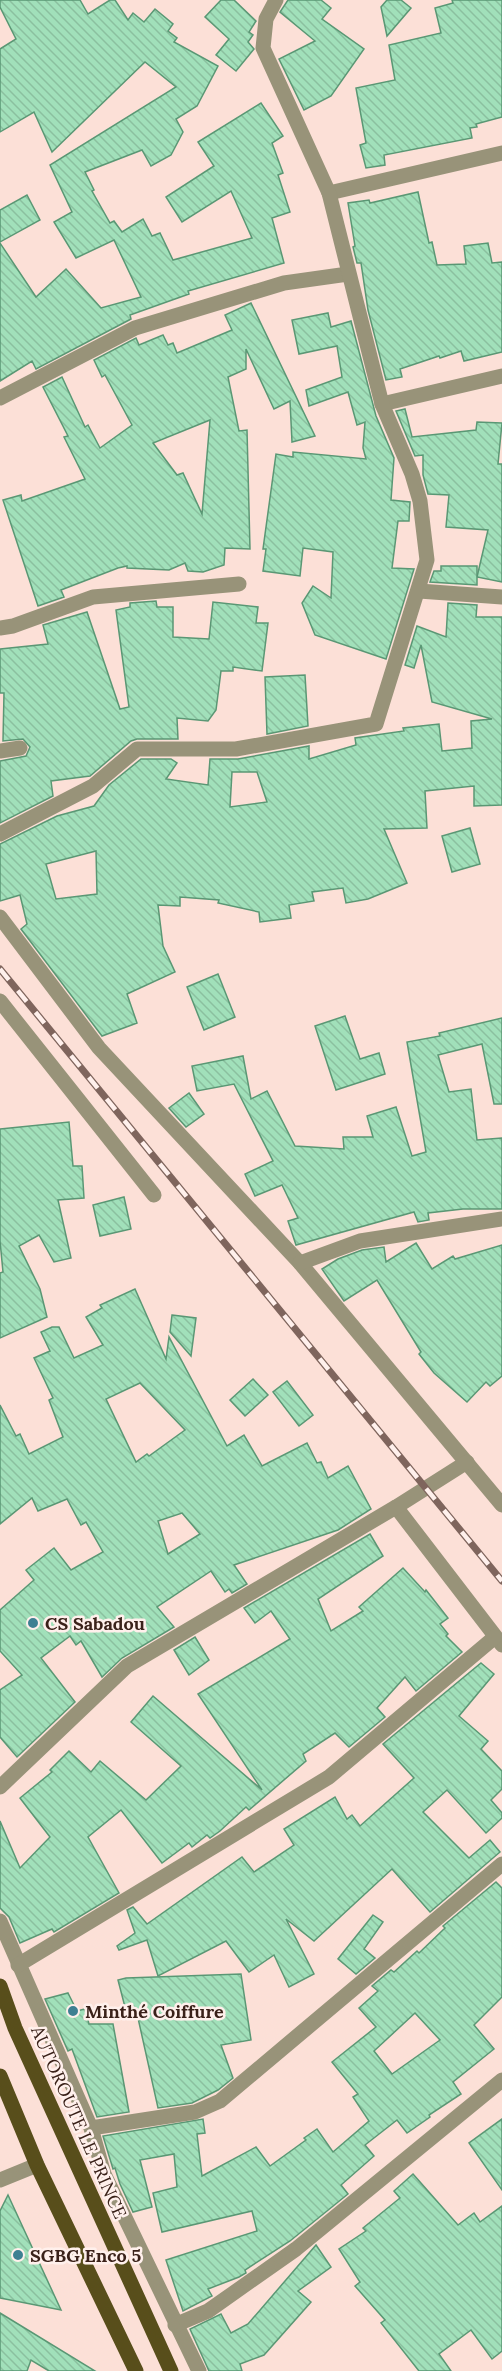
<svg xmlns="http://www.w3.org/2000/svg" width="502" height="2371" font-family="Lora,serif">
	<defs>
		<pattern id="building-back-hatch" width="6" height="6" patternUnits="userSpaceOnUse" patternTransform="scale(1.5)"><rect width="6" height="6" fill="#a1e0ba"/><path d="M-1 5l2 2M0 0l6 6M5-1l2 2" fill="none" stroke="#8bc09f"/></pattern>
	</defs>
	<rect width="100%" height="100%" fill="#fce0d7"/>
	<g fill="url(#building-back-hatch)" stroke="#5a9774" stroke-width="1.5" fill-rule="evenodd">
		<path d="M0 0H80L88 14 110 0H115L128 20 133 13 144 22 155 9 173 24 168 31 177 38 174 42 218 66 197 106 176 119 183 132 171 155 151 166 142 150 85 172 94 190 92 191 110 223 114 221 122 232 143 219 152 236 160 233 173 260 252 238 231 191 182 222 166 197 214 166 198 142 261 103 283 136 272 143 283 173 278 175 290 212 272 218 284 263 188 291 189 294 130 315 131 319 36 369 32 361 0 381V243L36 297 66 269 101 308 141 297 114 240 76 258 54 222 72 212 50 165 176 87 145 62 52 152 34 112 0 132V49L16 39 0 7Z"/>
		<path d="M221 0H234L256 21 249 32 253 35 248 42 254 49 236 71 216 55 229 39 205 17Z"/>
		<path d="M288 0H321L331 8 322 19 364 49 331 96 304 110 279 59 315 41 280 12Z"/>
		<path d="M387 0H401L411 8 387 36 381 7Z"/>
		<path d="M452 0H502V117L476 124 477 127 470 128 472 138 384 155 385 165 366 168 360 145 366 143 356 88 395 80 389 45 441 33 435 8 453 3Z"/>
		<path d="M418 192 429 243 432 242 437 265 466 264 464 246 488 243 492 263 502 262V352L464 361 461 351 440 358 439 356 400 369 402 377 386 380 368 310 361 263H357L353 247 355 246 348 203 369 200 370 203Z"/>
		<path d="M27 195 40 220 0 242V210Z"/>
		<path d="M251 303 315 436 292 442 290 401 274 409 246 349V369L228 377 239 431 247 430 250 549 225 548 224 565 203 572 188 571 185 563 169 570 127 568V566L118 568 61 590 64 597 38 606 3 500 21 495 22 501 85 479 64 437 68 436 43 387 62 377 85 427 88 425 100 448 132 425 105 375 102 377 94 360 136 338 139 345 163 335 168 345 173 343 177 353 232 330 225 315ZM210 420 202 514 183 473 177 475 153 443Z"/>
		<path d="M328 313 331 327 351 321 376 416 394 458 391 500 410 502 409 521H398L392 568 414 569 386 659 315 635 302 603 313 586 331 598 333 552 303 548 300 576 263 571 266 549H263L276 454 293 457V452L366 459 363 448 365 422 357 425 348 392 309 406 306 390 342 377 337 346 299 354 292 320Z"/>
		<path d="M405 409 412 437 476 430 477 422 502 423 498 464H502V582L477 577 488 530 446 527 449 495 428 494 423 475V455L415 456 396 411Z"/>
		<path d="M441 566H477V585L430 582 434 571H441Z"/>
		<path d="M156 601 157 607H173V637L209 639 213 602 258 607 256 623H268L262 671 233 667V671H221L216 710 208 721 177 718 178 739H137L131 741 90 776 51 781 53 796 0 823V761L26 756 30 747 23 739 3 741 4 693H0V649L48 644 43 625 87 612 120 709 129 707 116 610 130 607V603Z"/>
		<path d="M448 603 477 605 476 617H502V805L474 806V786L425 791 427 828 384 829 407 883 368 899 346 903 343 888 312 892 314 901 289 905 291 918 260 922 259 912 218 903 219 900 180 897V906L158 905 163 946 175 972 127 994 137 1023 102 1036 21 929 27 924 20 895 0 901V844L57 816 94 806 109 785 141 759H171L177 763 166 779 208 785 210 759H238L309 746V759L356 745 355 738 404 731 403 728 439 724 442 751 472 748 471 721 492 719 432 702 421 645 414 668 405 665 417 626 446 637ZM232 772H257L267 802 230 807ZM96 851 97 894 56 899 46 864Z"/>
		<path d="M305 675 308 726 267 734 265 677Z"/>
		<path d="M470 828 480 864 452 872 442 836Z"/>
		<path d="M218 974 235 1017 204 1030 187 987Z"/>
		<path d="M345 1016 360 1059 379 1053 385 1074 336 1090 315 1026Z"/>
		<path d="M502 1018V1104H494L482 1044 438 1055 449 1092 471 1089 477 1140 502 1138V1209H463L428 1213 429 1220 418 1222 414 1212 296 1245 288 1221 298 1218 282 1185 255 1196 245 1174 273 1161 234 1084 197 1091 192 1066 243 1056 251 1099 267 1091 295 1146 344 1149 343 1137H373L367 1116 396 1107 412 1156 426 1152 407 1042 440 1036 439 1033Z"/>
		<path d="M189 1093 204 1114 186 1127 169 1108Z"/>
		<path d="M69 1122 73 1166H82L84 1198 58 1200 71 1258 54 1262 39 1235 19 1246 40 1289 47 1317 0 1338V1273L3 1272 0 1241V1129Z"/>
		<path d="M124 1197 131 1229 100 1236 93 1205Z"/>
		<path d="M416 1243 432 1269 453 1256 455 1259 502 1245V1376L490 1386 486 1382 467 1402 434 1373 419 1354 421 1352 377 1280 344 1301 322 1269 338 1259 362 1250 384 1247 386 1262Z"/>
		<path d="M135 1289 166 1359 169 1337 227 1446 244 1435 262 1466 307 1443 317 1463 321 1462 328 1478 348 1466 371 1509 338 1530 234 1565 247 1584 232 1593 229 1589 225 1592 211 1571 157 1607 174 1627 122 1658 102 1677 81 1641 76 1645 70 1636 41 1658 75 1702 17 1757 0 1737V1690L22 1675 0 1651V1610L34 1580 26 1570 54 1548 71 1570 103 1552 86 1522 81 1525 67 1499 38 1511 32 1498 0 1524V1405L16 1436 20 1434 29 1454 63 1437 49 1400 53 1398 34 1358 50 1351 41 1332 52 1327H59L74 1358 103 1345 86 1317 102 1308 100 1305ZM140 1383 185 1430 149 1456 147 1454 136 1462 106 1399ZM182 1513 200 1534 168 1554 158 1521Z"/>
		<path d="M172 1315 196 1318 191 1356 170 1332Z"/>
		<path d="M253 1379 268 1395 245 1416 230 1400Z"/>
		<path d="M287 1381 313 1415 299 1426 273 1392Z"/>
		<path d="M370 1534 383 1556 318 1599 331 1631 363 1611 359 1607 403 1568 425 1592 426 1590 448 1618 440 1624 448 1634 446 1636 462 1652 416 1691 405 1677 377 1708 385 1717 349 1747 335 1733 303 1754 306 1761 249 1810 246 1807 220 1831 210 1838 207 1835 192 1847 189 1843 162 1863 121 1810 88 1837 119 1893 54 1932 52 1929 20 1943 9 1917 0 1908V1821L20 1868 50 1837 20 1798 52 1772 50 1770 69 1751 91 1772 100 1761 146 1800 181 1766 131 1722 153 1696 262 1790 198 1694 290 1639 271 1611 255 1623 244 1608Z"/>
		<path d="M195 1637 209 1660 189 1675 174 1650Z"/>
		<path d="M481 1663 494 1674 459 1716 488 1741 481 1749 502 1771V1789L491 1800 502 1813V1818L486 1833 447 1790 423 1812 469 1858 490 1840 500 1852 430 1912 392 1869 314 1941 286 1919 314 1974 289 1987 274 1955 249 1972 226 1941 158 1976 147 1940 119 1950 117 1946 135 1933 127 1910 133 1907 147 1924 242 1857 254 1872 294 1845 284 1829 335 1797 347 1819 352 1815 360 1826 414 1778 383 1744Z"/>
		<path d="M496 1882 502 1888V1997L474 2025 494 2049 453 2082 461 2094 429 2115 430 2117 407 2133 397 2120 365 2145 374 2156 341 2185 348 2194 290 2241 245 2270 246 2273 239 2277 208 2289 212 2296 183 2311 166 2260 257 2231 252 2211 162 2232 153 2193 177 2187 174 2154 140 2160 152 2207 133 2212 120 2184 115 2168 113 2169 103 2136 203 2119 205 2133 197 2134 202 2176 256 2147 270 2166 306 2140 304 2138 317 2129 333 2152 369 2121 353 2097 358 2094 332 2062 376 2027 359 2008 378 1991 372 1986 391 1970 394 1972 417 1951 419 1953 445 1928 443 1926ZM415 2013 440 2040 392 2074 374 2051Z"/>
		<path d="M373 1915 383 1922 364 1949 375 1958 356 1974 338 1959Z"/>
		<path d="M241 1974 251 2040 221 2045 233 2078 218 2090 192 2103 158 2108 136 2009 126 2011 118 1980 126 1978Z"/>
		<path d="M68 1993 77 2011 85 2009 89 2024H113L129 2112 97 2117 72 2049 68 2051 45 1999Z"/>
		<path d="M502 2119V2190L469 2143Z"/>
		<path d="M413 2174 458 2225 474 2213 480 2222 502 2206V2351L492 2359 471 2330 439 2354 451 2371H419L381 2323 385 2320 355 2286 360 2282 339 2249 366 2231 363 2228 400 2198 394 2191Z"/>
		<path d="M8 2195 61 2310 0 2298V2211Z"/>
		<path d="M316 2245 331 2267 298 2291 311 2302 264 2355 240 2364 242 2371H209L190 2329 221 2314 231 2333 248 2324Z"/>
		<path d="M0 2313 95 2371H49L31 2360 27 2371H0Z"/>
	</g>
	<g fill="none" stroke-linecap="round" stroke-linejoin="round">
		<g stroke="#989379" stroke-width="15">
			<path d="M329 193 502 153"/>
			<path d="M0 398 135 328 284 283 348 274"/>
			<path d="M382 404 502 376"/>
			<path d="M419 591 502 597"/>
			<path d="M0 628 13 626 93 597 239 584"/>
			<path d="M0 751 20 748"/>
			<path d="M0 834 93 786 137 749H236L376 724 427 560 420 501 412 474 382 404 329 193 263 48 266 19 276 0"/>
			<path d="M0 917 99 1048 300 1263 502 1505"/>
			<path d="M0 1001 154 1195"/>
			<path d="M300 1263 360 1241 502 1219"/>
			<path d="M396 1507 502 1645"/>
			<path d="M0 1787 127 1666 396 1507 467 1462"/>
			<path d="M0 1921 91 2128 104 2174 199 2371"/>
			<path d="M18 1965 329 1777 495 1637"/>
			<path d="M91 2128 195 2112 220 2101 502 1864"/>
			<path d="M0 2180 37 2165"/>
			<path d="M175 2325 208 2311 296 2249 502 2080"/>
		</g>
		<g stroke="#584e1b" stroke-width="15">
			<path d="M0 1986 15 2028 171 2371"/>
			<path d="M0 2076 37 2165 136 2371"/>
		</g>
		<g stroke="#7f655d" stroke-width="7">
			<path id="rail" d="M0 969 502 1581"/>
		</g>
		<use href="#rail" stroke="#fff0ec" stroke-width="4.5" stroke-dasharray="14" stroke-linecap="butt"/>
	</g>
	<g fill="#3e8092" stroke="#fff0ec" stroke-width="2">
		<circle cx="33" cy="1623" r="6"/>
		<circle cx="73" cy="2011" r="6"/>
		<circle cx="18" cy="2255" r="6"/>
	</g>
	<g text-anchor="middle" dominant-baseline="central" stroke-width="5" stroke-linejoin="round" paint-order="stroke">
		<g font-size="18" font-weight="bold" fill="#3a2119" stroke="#fff0ec" text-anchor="start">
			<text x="45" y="1623">CS Sabadou</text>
			<text x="85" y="2011">Minthé Coiffure</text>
			<text x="30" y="2255">SGBG Enco 5</text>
		</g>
		<g font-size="18" fill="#3a2119" stroke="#fff0ec">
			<text transform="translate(79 2122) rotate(66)">AUTOROUTE LE PRINCE</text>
		</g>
	</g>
</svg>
